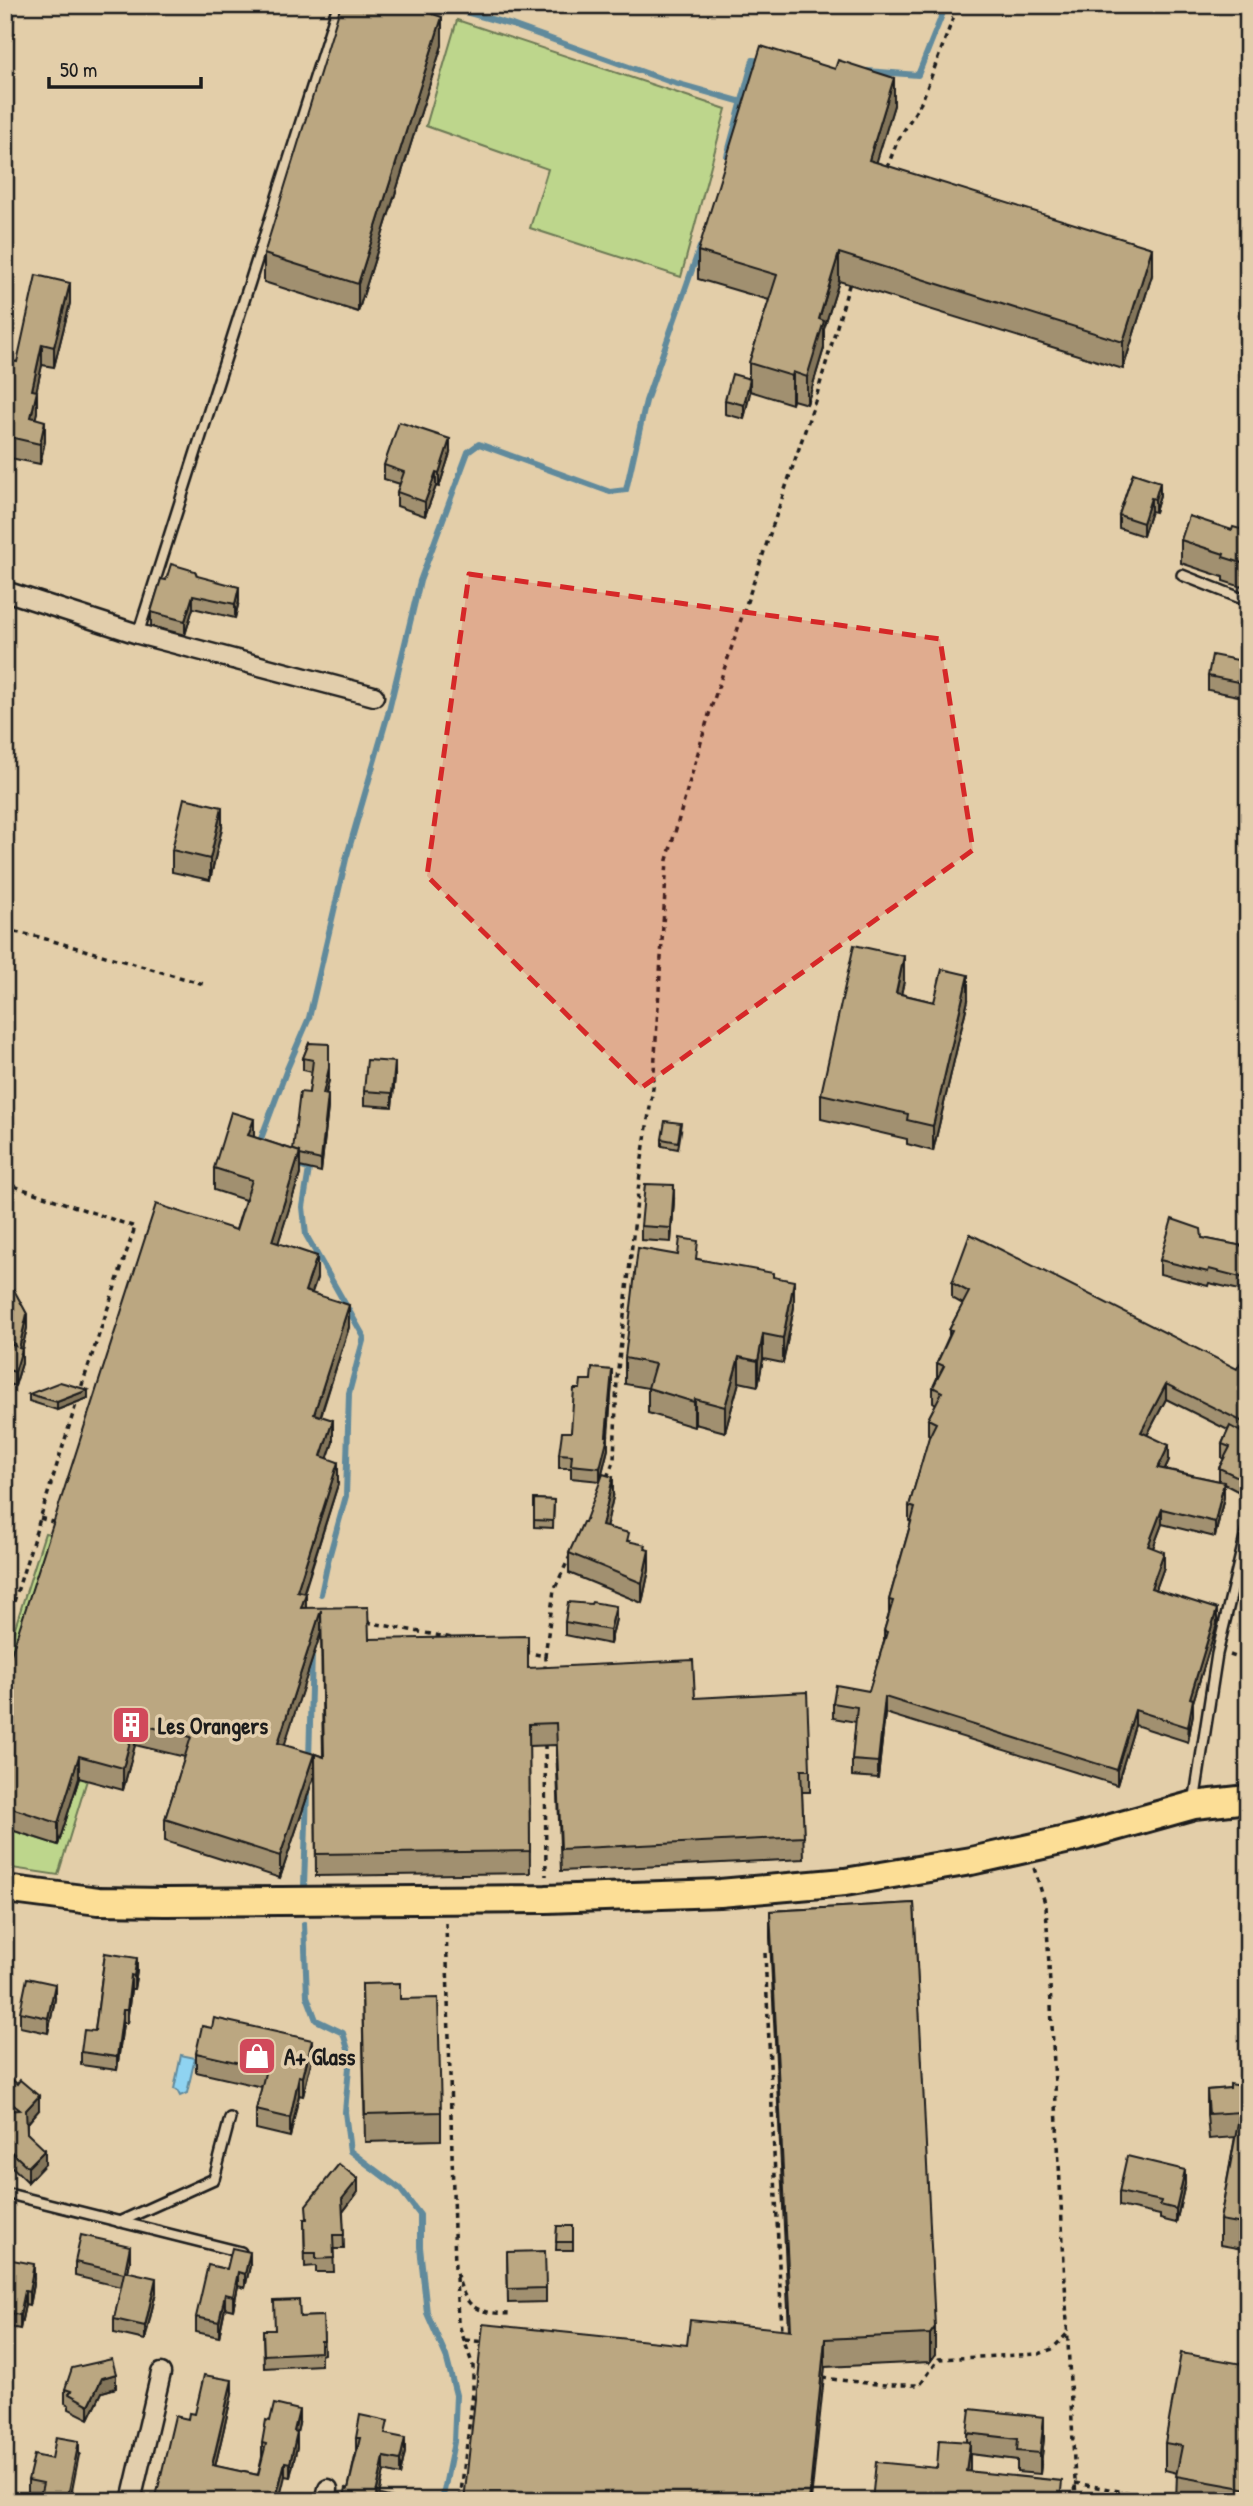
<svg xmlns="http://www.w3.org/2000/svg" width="1253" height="2506" font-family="'Patrick Hand',sans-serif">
	<rect width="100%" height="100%" fill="#e3cea9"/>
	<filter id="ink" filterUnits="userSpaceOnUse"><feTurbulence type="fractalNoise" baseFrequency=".0143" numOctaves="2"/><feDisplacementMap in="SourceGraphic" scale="14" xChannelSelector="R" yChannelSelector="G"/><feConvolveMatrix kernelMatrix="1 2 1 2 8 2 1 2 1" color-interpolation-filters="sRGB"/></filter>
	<g filter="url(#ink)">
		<g fill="#bdd68c" stroke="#6c7954" stroke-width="2">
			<path d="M457 20 726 109 681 277 530 228 548 169 426 126Z"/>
			<path d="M45 1533 57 1535 5 1695V1659Z"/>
			<path d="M89 1745 97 1747 58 1875 5 1867V1828L58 1845Z"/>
		</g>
		<path fill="#8fd3f1" stroke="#618a9c" stroke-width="2" d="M181 2055 195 2058 187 2093 180 2096 177 2090 174 2089Z"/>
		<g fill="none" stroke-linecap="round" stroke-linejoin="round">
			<g stroke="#618a9c" stroke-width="6">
				<path d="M441 5 512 25 668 81 742 102"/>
				<path d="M867 71 918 75 946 5"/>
				<path d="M727 156 753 60 762 61"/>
				<path d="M259 1144 287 1069 309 1018 346 859 388 714 420 581 468 452 479 444 610 492 626 490 646 401 700 247"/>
				<path d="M302 1167 309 1169 303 1207 306 1235 364 1337 349 1393 346 1496 328 1561 321 1594"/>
				<path d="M309 1760 312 1652"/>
				<path d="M304 1887 307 1791"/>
				<path d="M304 1924 307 1996 316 2020 343 2033 350 2056 345 2112 350 2151 400 2189 420 2215V2247L427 2313 446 2356 456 2395 454 2442 442 2501"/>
			</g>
			<g stroke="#1c1c1c" stroke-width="14">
				<g id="service">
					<path d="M1182 575 1248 601"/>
					<path d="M138 634 338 5"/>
					<path d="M1194 1803 1217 1654 1248 1525"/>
					<path d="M5 2193 241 2252"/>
					<path d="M119 2222 214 2179 230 2118"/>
				</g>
			</g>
			<g stroke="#1c1c1c" stroke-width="23">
				<g id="minor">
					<path d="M5 591 138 634 374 696"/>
					<path d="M131 2501 161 2373"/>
					<path d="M325 2501 328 2489"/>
				</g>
			</g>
			<g stroke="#1c1c1c" stroke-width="32">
				<path id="primary" d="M5 1889 98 1901 165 1902 546 1899 720 1893 845 1882 971 1861 1079 1837 1194 1805 1248 1799"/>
			</g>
			<g stroke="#1c1c1c" stroke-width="3.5" stroke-dasharray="5 5" stroke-linecap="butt">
				<path d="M5 49 17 5"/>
				<path d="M887 168 897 142 922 101 958 5"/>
				<path d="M5 930 39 937 207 985"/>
				<path d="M5 1183 135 1227 80 1391"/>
				<path d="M607 1477 614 1460 617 1378 641 1165 653 1088 667 860 710 711 815 401 850 282"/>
				<path d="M40 1518 56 1523"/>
				<path d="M367 1622 452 1638"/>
				<path d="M5 1630 78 1398"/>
				<path d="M525 1652 545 1656V1669"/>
				<path d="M1230 1655 1248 1661"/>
				<path d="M545 1656 554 1590 571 1554"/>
				<path d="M545 1744 546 1876"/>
				<path d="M1034 1868 1046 1906 1076 2501"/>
				<path d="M446 1923 455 2268C466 2308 471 2313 513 2314"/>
				<path d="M765 1953 782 2331"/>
				<path d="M456 2277 458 2322 473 2366V2393L460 2501"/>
				<path d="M465 2340 484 2342"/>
				<path d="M822 2378 885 2385H920L939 2359 1039 2354 1052 2349 1068 2333"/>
				<path d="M1075 2483 1136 2494 1155 2501"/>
			</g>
			<use href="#service" stroke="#e2ceac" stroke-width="9"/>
			<use href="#minor" stroke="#e2ceac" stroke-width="18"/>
			<use href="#primary" stroke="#fcde96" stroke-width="26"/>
		</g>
		<g fill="#a1906f" stroke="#1c1c1c" stroke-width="2" fill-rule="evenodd">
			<path d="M442 45 358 312 264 282V254Z"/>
			<path d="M835 69 894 105 876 162 1152 275 1123 369 839 281 824 329V348L807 404 793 400 792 404 750 391 744 419 725 414V400L749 378V363L769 300 698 279V251Z"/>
			<path d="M70 303 54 367 42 365 36 391 37 412 35 418 45 441 40 464 5 457V369L17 362Z"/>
			<path d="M450 453 439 487 436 486 425 516 397 506V492L400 484 384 479V465Z"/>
			<path d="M1133 473 1160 495 1155 512 1151 511 1143 536 1119 528V515Z"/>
			<path d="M1232 530 1248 531V589L1223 581V577L1181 563V540Z"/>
			<path d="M197 576 239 601 235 618 193 608 185 635 151 626V612L166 580Z"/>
			<path d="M1248 662V698L1208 690V676Z"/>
			<path d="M222 828 210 880 172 872V850Z"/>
			<path d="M904 981 901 994 934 1002 968 1000 933 1151 907 1144V1139L821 1119V1094Z"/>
			<path d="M309 1043 329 1080 326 1094 328 1107 321 1172 300 1167V1174L278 1243 317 1278 311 1294 349 1327 321 1416 333 1442 327 1458 338 1484 304 1593 306 1608 369 1639 695 1698 810 1770V1792H802L804 1859 561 1871 556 1745 529 1746 530 1873 316 1876 315 1754 323 1757 321 1632 284 1745 314 1776 280 1878 165 1841V1819L185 1757 135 1745 123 1790 79 1778 58 1845 5 1828V1673L236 1230 245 1200 214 1190V1168L254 1137 293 1150 309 1093 312 1072 303 1070V1058Z"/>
			<path d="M395 1076 392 1107 364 1105V1091Z"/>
			<path d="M681 1131 678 1149 662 1146V1139Z"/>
			<path d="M674 1200 671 1242 641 1240V1226Z"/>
			<path d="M1202 1238 1248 1247V1292L1209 1283 1208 1286 1160 1274V1260Z"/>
			<path d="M698 1259 773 1277 794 1307 783 1363 763 1359 758 1386 739 1382 725 1432 695 1424 694 1427 648 1413V1388L625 1384V1358Z"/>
			<path d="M952 1283 1237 1369 1248 1436 1247 1496 1224 1484V1497L1215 1537 1162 1524 1153 1548 1164 1567 1156 1589 1217 1624 1193 1702V1714L1188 1742 1135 1725 1117 1785 885 1713 878 1778 852 1776V1760L856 1722 833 1718V1703L869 1691 884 1642V1631L889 1614V1600L911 1522 909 1521V1506L930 1435 928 1434V1419L936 1404 933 1402V1387L937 1378V1363L949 1336V1330L963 1304 952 1298ZM1166 1399 1228 1430 1222 1444V1458L1224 1459 1219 1468V1481L1165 1469 1169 1460 1147 1435Z"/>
			<path d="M5 1295 27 1328 22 1349V1363L15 1386 5 1383Z"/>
			<path d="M612 1383 608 1436V1449L600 1481 571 1478V1468H559V1454L571 1432 580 1389Z"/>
			<path d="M29 1394 88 1398 57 1410 29 1401Z"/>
			<path d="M613 1497 606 1527 629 1541 646 1549 649 1570 642 1603 569 1573V1553L585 1522Z"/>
			<path d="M534 1499 554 1500 553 1528 534 1527Z"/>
			<path d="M591 1604 616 1619 610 1644 565 1635V1622Z"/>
			<path d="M914 1903 935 2355 930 2362 825 2367 687 2345 789 2330 770 1938V1911Z"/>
			<path d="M105 1953 137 1971 134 1989H131L127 2023H123L117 2070 81 2065V2052L95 2031Z"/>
			<path d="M362 1984 400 1999 441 2112V2140L365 2142Z"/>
			<path d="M55 1999 48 2033 20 2027V2012Z"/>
			<path d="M196 2053 312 2059 303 2096 299 2095 290 2137 256 2129V2110L262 2087 196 2072Z"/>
			<path d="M5 2073 39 2110 27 2124V2133L45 2164 28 2182 5 2160Z"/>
			<path d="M1248 2087V2250L1220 2245V2220L1235 2137 1209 2139 1207 2115V2090Z"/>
			<path d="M1185 2184 1176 2223 1160 2219V2215L1119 2206V2192Z"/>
			<path d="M358 2192 343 2212 344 2249H333L334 2272H316V2266L305 2267 304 2219H306Z"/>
			<path d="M557 2226H573V2250H556Z"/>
			<path d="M507 2252 546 2288V2302L508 2303Z"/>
			<path d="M130 2261 128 2272 156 2292 145 2340 114 2333V2319L121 2287 75 2276V2262Z"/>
			<path d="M250 2266 245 2288 238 2286 233 2310 225 2308 219 2337 196 2332V2317L227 2269Z"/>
			<path d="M5 2270 34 2279 29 2306 25 2305 20 2329 5 2326Z"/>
			<path d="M323 2316 324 2354 321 2355V2365L264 2368 263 2330H274L300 2317Z"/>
			<path d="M1248 2365V2501H1176L1177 2473 1165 2470V2443Z"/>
			<path d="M116 2388 102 2392 89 2419 69 2409V2405L65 2403V2389Z"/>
			<path d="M232 2394 215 2466 258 2475 262 2457V2443L299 2424 297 2432V2447L290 2477 285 2476 155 2501 188 2419 195 2414Z"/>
			<path d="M967 2433 1044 2438 1040 2474 1017 2472V2460L970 2454V2471L1062 2501 937 2468 967 2442Z"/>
			<path d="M388 2434 405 2452 400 2475 384 2471 379 2495 394 2501 348 2489 356 2452V2438Z"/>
			<path d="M79 2455 40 2496 28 2494V2480L52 2459Z"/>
		</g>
		<g fill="#83755a" stroke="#1c1c1c" stroke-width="2">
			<path d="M442 17V45L358 312V284Z"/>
			<path d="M894 78V105L869 187V160Z"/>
			<path d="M1152 248V275L1123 369V342Z"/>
			<path d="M839 253V281L824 329V348L807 404V377L819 319Z"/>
			<path d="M70 283V303L54 367V347Z"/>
			<path d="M42 344V365L32 411V390Z"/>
			<path d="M793 372V400L792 404V376Z"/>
			<path d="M750 379V393L744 419V405Z"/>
			<path d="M37 391V412L31 438V417Z"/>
			<path d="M45 421V441L40 464V444Z"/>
			<path d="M450 439V453L439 487V473Z"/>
			<path d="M436 472V486L425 516V502Z"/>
			<path d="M1160 482V495L1155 512V499Z"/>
			<path d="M1151 498V511L1143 536V523Z"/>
			<path d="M239 587V601L235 618V604Z"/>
			<path d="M193 595V608L185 635V621Z"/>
			<path d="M222 807V828L210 880V859Z"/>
			<path d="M904 956V981L896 1018V993Z"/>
			<path d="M968 975V1000L933 1151V1126Z"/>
			<path d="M395 1062V1076L392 1107V1093Z"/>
			<path d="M329 1068V1080L323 1106V1094Z"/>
			<path d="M328 1095V1107L321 1172V1160Z"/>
			<path d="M254 1119V1141L248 1135Z"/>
			<path d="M300 1152V1174L272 1263V1241Z"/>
			<path d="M674 1185V1200L671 1242V1228Z"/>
			<path d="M317 1256V1278L305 1313V1291Z"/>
			<path d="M794 1281V1307L783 1363V1338Z"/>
			<path d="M349 1305V1327L314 1436V1414Z"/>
			<path d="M27 1314V1328L22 1349V1363L15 1386V1372L19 1348Z"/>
			<path d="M763 1334V1359L758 1386V1361Z"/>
			<path d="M739 1357V1382L725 1432V1407Z"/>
			<path d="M612 1370V1383L607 1441 608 1436V1449L600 1481V1468L606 1436Z"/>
			<path d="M1166 1384V1399L1141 1447V1432Z"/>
			<path d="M88 1390V1398L57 1410V1402Z"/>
			<path d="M695 1399V1424L694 1427V1402Z"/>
			<path d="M1248 1418V1433L1245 1439V1423Z"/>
			<path d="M333 1420V1442L321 1478V1456Z"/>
			<path d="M1169 1445V1460L1158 1483V1468Z"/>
			<path d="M338 1462V1484L297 1613V1591Z"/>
			<path d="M613 1477V1497L602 1547V1526Z"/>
			<path d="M1224 1482V1497L1215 1537V1522Z"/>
			<path d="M1162 1509V1524L1148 1561V1546Z"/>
			<path d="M649 1550V1570L642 1603V1583Z"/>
			<path d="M1164 1552V1567L1151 1603V1588Z"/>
			<path d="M306 1593V1615L301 1608Z"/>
			<path d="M616 1606V1619L610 1644V1630Z"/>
			<path d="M1217 1609V1624L1193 1702V1714L1188 1742 1190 1698Z"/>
			<path d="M321 1610V1632L278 1765V1743Z"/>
			<path d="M885 1697V1713L878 1778V1762Z"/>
			<path d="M1135 1710V1725L1117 1785V1770Z"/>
			<path d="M135 1723V1745L123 1790V1768Z"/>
			<path d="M314 1754V1776L280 1878V1856Z"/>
			<path d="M79 1756V1778L58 1845V1823Z"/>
			<path d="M137 1958V1971L134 1989V1976Z"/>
			<path d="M131 1975V1989L127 2023V2010Z"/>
			<path d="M55 1984V1999L48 2033V2018Z"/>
			<path d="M123 2010V2023L117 2070V2057Z"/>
			<path d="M312 2040V2059L303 2096V2077Z"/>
			<path d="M299 2076V2095L290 2137V2118Z"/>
			<path d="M39 2096V2110L26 2125V2110Z"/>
			<path d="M45 2150V2164L28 2182V2167Z"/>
			<path d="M1185 2170V2184L1176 2223V2209Z"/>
			<path d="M358 2179V2192L342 2213V2199Z"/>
			<path d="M130 2246V2261L125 2286V2271Z"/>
			<path d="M250 2252V2266L245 2288V2274Z"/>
			<path d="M34 2264V2279L29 2306V2292Z"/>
			<path d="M238 2272V2286L233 2310V2296Z"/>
			<path d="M156 2278V2292L145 2340V2326Z"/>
			<path d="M25 2291V2305L20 2329V2315Z"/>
			<path d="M225 2294V2308L219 2337V2322Z"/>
			<path d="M935 2327V2355L930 2362V2334Z"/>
			<path d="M825 2339V2367L811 2501H809Z"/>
			<path d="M116 2374V2388L102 2392 89 2419V2405L102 2378Z"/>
			<path d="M232 2380V2394L212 2480V2465Z"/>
			<path d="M299 2410V2424L294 2446V2431Z"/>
			<path d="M1044 2417V2438L1040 2474V2453Z"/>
			<path d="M297 2432V2447L290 2477V2463Z"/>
			<path d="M405 2438V2452L400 2475V2460Z"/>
			<path d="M79 2441V2455L70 2501H67Z"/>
			<path d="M970 2442V2469L966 2498V2471Z"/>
			<path d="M384 2457V2471L378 2501 376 2494Z"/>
			<path d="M285 2462V2476L279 2501H275Z"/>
		</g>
		<g fill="#bba781" stroke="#1c1c1c" stroke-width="2">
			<path d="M341 5H405L442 17 358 284 264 254Z"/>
			<path d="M761 46 835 69 838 60 894 78 869 160 1152 248 1123 342 839 253 819 319 824 321 807 377 793 372 792 376 749 363 777 275 698 251Z"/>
			<path d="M36 275 70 283 54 347 42 344 32 390 37 391 31 417 45 421 40 444 5 436V418L8 408 5 407V369L7 360 17 362Z"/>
			<path d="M732 374 750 379 744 405 725 400Z"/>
			<path d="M399 422 450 439 439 473 436 472 425 502 397 492 404 472 384 465Z"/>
			<path d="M1133 473 1160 482 1155 499 1151 498 1143 523 1119 515Z"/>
			<path d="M1189 516 1232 530 1233 527 1248 531V565L1223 557 1224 554 1181 540Z"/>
			<path d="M171 564 195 571 197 576 239 587 235 604 193 595 185 621 151 612 161 579 166 580Z"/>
			<path d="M1212 655 1248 662V684L1208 676Z"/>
			<path d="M184 798 222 807 210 859 172 850Z"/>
			<path d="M854 945 904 956 896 993 934 1002 942 969 968 975 933 1126 907 1120 908 1114 821 1094Z"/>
			<path d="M309 1043 329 1044V1068L323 1094 328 1095 321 1160 300 1155V1152L293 1150 300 1092 309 1093 313 1060 303 1058Z"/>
			<path d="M367 1060 395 1062 392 1093 364 1091Z"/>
			<path d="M231 1112 254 1119 248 1135 300 1152 272 1241 317 1256 305 1291 349 1305 314 1414 333 1420 321 1456 338 1462 297 1591 306 1593 301 1608 368 1607 369 1639 528 1636V1668L693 1660 695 1698 807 1692 810 1770H801L804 1837 561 1849 556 1723 529 1724 530 1851 316 1854 315 1754 324 1757 321 1610 278 1743 314 1754 280 1856 165 1819 191 1737 135 1723 123 1768 79 1756 58 1823 5 1806V1673L156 1204 236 1230 252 1180 214 1168Z"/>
			<path d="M665 1121 681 1123 678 1142 662 1139Z"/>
			<path d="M645 1184 674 1185 671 1228 641 1226Z"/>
			<path d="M1172 1219 1201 1229 1202 1238 1248 1247V1279L1209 1269 1208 1272 1160 1260Z"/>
			<path d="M970 1234 1237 1369 1246 1353H1248V1418L1245 1423 1166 1384 1141 1432 1169 1445 1158 1468 1224 1482 1215 1522 1162 1509 1148 1546 1164 1552 1151 1588 1217 1609 1190 1698 1193 1699 1188 1727 1135 1710 1117 1770 885 1697 878 1762 852 1760 857 1707 833 1703 836 1685 869 1691 887 1632 884 1631 893 1601 889 1600 915 1508 909 1506 929 1437 936 1423 928 1419 942 1392 933 1387 944 1366 937 1363 952 1331 949 1330 969 1292 952 1283Z"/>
			<path d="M680 1238 698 1241 696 1259 773 1273V1277L794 1281 783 1338 763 1334 758 1361 739 1357 725 1407 695 1399 694 1402 648 1388 655 1364 625 1358 638 1248 678 1255Z"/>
			<path d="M14 1290 27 1314 19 1348 22 1349 15 1372 5 1369V1343L15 1346 5 1329V1295Z"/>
			<path d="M592 1368 612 1370 606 1436H608L600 1468 571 1465 572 1455 559 1454 562 1432H571L574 1389H580L581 1380H591Z"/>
			<path d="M60 1382 88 1390 57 1402 29 1394Z"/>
			<path d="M1230 1426 1248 1436 1247 1481 1219 1468 1230 1447 1222 1444Z"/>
			<path d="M603 1474 613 1477 602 1526 629 1533 627 1541 646 1545 645 1549 649 1550 642 1583 569 1553 583 1522H585Z"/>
			<path d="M534 1499 554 1500 553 1521 534 1520Z"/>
			<path d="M568 1602 591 1604 592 1602 616 1606 610 1630 565 1622Z"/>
			<path d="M914 1903 935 2327 930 2334 825 2339 809 2501H464L483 2324 687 2345 690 2320 791 2330 770 1911Z"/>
			<path d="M105 1953 137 1958 134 1976 131 1975 127 2010H123L117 2057 81 2052 84 2030 95 2031Z"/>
			<path d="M27 1978 55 1984 48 2018 20 2012Z"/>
			<path d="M400 1983V1999L438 1998 441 2112 365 2114 362 1984Z"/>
			<path d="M214 2018 312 2040 303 2077 299 2076 290 2118 256 2110 266 2069 196 2053 202 2026 212 2028Z"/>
			<path d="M5 2073 17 2084 20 2080 39 2096 26 2110 27 2133 45 2150 28 2167 5 2146V2111L20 2110 5 2098Z"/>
			<path d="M1230 2084 1248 2087V2225L1220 2220 1240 2112 1209 2114 1207 2090 1230 2088Z"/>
			<path d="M1127 2156 1185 2170 1176 2209 1160 2205 1161 2201 1119 2192Z"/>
			<path d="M339 2164 358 2179 342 2199 344 2235H333L334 2258 316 2259V2253H305L304 2219H307L306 2205Z"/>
			<path d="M557 2226H573V2242H556Z"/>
			<path d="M81 2235 130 2246 125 2271 156 2278 145 2326 114 2319 124 2273 75 2262Z"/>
			<path d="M232 2248 250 2252 245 2274 238 2272 233 2296 225 2294 219 2322 196 2317 208 2265 227 2269Z"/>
			<path d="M545 2251 546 2288 508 2289 507 2252Z"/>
			<path d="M7 2259 34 2264 29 2292 25 2291 20 2315 5 2312V2270Z"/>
			<path d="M299 2300 300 2317 323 2316 324 2341H321V2352L264 2355 263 2330H275L274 2301Z"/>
			<path d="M1181 2353 1248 2365V2489L1176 2476 1182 2446 1165 2443Z"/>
			<path d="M112 2359 116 2374 102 2378 89 2405 69 2394 71 2391 65 2389 72 2368Z"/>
			<path d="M204 2375 232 2380 212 2465 258 2475 266 2444 262 2443 266 2420 270 2421 274 2404 299 2410 294 2431 297 2432 290 2463 285 2462 275 2501H155L175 2416 188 2419 189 2413 195 2414Z"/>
			<path d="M970 2409 1044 2417 1040 2453 1017 2451 1018 2439 967 2433Z"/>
			<path d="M360 2415 388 2421 385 2434 405 2438 400 2460 384 2457 376 2494 394 2498V2501H343L346 2488 348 2489 360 2438H356Z"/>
			<path d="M56 2437 79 2441 67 2501H39L43 2483 28 2480 34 2455 52 2459Z"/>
			<path d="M939 2440 970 2442 966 2471 1062 2481 1060 2501H872L876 2462 937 2468Z"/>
		</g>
	</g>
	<path fill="#d62828" fill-opacity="0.2" stroke="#d62828" stroke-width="5" stroke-dasharray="14 9" stroke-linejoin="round" d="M469 574 940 639 973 850 641 1088 427 876Z"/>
	<defs>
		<g id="building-square" transform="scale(2.0125)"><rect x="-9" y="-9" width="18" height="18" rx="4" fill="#d1495b" stroke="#e2ceac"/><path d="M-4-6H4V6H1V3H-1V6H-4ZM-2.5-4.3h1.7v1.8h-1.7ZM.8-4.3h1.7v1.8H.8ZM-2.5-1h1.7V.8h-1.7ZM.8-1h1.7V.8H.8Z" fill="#fff"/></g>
		<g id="shop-square" transform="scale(2.0125)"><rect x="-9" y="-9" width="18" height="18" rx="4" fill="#d1495b" stroke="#e2ceac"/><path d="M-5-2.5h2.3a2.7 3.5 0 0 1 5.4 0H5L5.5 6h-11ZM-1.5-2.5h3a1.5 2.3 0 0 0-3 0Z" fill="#fff"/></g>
	</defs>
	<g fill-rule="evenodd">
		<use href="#building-square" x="131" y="1725"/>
		<use href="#shop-square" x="257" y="2056"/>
	</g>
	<g text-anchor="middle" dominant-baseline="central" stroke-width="7" stroke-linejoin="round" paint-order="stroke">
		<g font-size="23" font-weight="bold" fill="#1c1c1c" stroke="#e2ceac" text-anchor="start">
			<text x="158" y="1725">Les Orangers</text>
			<text x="284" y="2056">A+ Glass</text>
		</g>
	</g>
	<rect width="1253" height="2506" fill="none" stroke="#e2ceac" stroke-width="28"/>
	<rect x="14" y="14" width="1225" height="2478" fill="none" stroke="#1c1c1c" stroke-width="2.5" filter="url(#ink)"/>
	<path d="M49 77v10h152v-10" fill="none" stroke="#1c1c1c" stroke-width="3.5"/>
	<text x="60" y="77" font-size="21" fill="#1c1c1c" stroke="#e2ceac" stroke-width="5" paint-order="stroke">50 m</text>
</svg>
